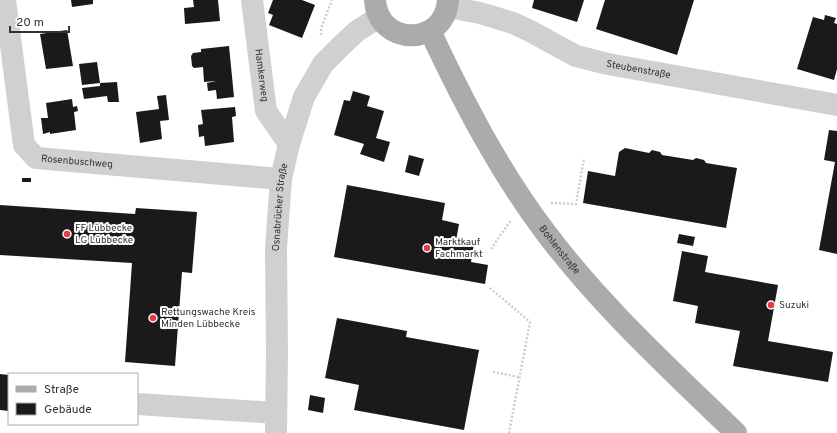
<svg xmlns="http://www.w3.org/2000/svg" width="837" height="433" font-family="Overpass,sans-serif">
	<rect width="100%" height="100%" fill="#fff"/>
	<g fill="#1a1a1a">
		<path d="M71 0H93V4L72 7Z"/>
		<path d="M193 0H218L220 21 185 24 184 8 194 7Z"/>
		<path d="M273 0H302L315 5 302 38 269 25 273 15 268 13Z"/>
		<path d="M534 0H584L577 22 532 8Z"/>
		<path d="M605 0H694L677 55 596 29Z"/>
		<path d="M825 15 836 18 834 23 837 24V69L834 80 797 69 813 17 824 20Z"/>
		<path d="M67 30 73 66 46 69 40 34Z"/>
		<path d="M229 46 234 97 217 99 216 90 208 91 207 83 216 81 204 82 203 67 194 68 192 66 191 56 193 53 201 52V49Z"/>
		<path d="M97 62 100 83 82 85 79 64Z"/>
		<path d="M117 82 119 102H108L107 96 84 99 82 88 100 86V83Z"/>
		<path d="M353 91 370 96 367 106 384 111 376 138 390 142 384 162 360 154 364 144 334 135 344 100 350 101Z"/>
		<path d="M166 95 169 120 160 121 162 139 140 143 136 112 159 109 157 96Z"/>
		<path d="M72 99 73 107 77 106 78 111 74 112 76 130 50 134V132L43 134 41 118H48L46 103Z"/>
		<path d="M235 107 236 116 232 117 234 142 205 146 204 136 199 137 198 125 203 124 201 110Z"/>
		<path d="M829 130 837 131V254L819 250 835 162 824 160Z"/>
		<path d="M625 148 649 153 652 150 660 152 662 155 693 160 696 158 704 160 706 163 737 168 726 228 583 203 588 171 615 176 619 152Z"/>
		<path d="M409 155 424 159 419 176 405 172Z"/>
		<rect x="22" y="178" width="9" height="4"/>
		<path d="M347 185 445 203 442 220 459 224 456 241 474 244 471 262 488 265 485 284 334 257Z"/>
		<path d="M0 205 135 214 136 208 197 212 192 273 182 272 175 366 125 362 132 263 0 255Z"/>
		<path d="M679 234 695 237 693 246 677 243Z"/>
		<path d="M682 251 708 256 705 272 778 285 768 341 833 352 828 382 733 366 740 331 695 323 698 306 673 301Z"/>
		<path d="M337 318 407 331 406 337 479 350 464 430 354 410 359 385 325 378Z"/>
		<path d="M0 374 9 375V411L0 410Z"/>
		<path d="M310 395 325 398 323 413 308 410Z"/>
	</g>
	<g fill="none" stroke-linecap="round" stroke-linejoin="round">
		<g stroke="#cdcdcd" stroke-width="2.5" stroke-dasharray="2 2" stroke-linecap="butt">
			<path d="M321 35V29L332 0"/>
			<path d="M551 203 576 204 584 158"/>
			<path d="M491 249 511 220"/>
			<path d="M490 288 530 322 509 433"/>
			<path d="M493 372 519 377"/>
		</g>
		<g stroke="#d0d0d0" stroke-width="22">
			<path id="s1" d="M5 0 24 145 36 158 281 179"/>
			<path id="s2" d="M252 0 266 111 289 144"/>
			<path id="s3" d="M448 7 480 13 513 23 530 31 576 56 608 64 837 105"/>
			<path d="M137 404 276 413"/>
			<path id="s4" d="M276 433 277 353 276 248 281 179 289 144 304 97 323 64 342 45 357 31 379 17"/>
		</g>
		<g stroke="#ababab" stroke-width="22">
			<path d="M375 0C378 47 445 47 448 0"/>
			<path id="s5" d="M430 31C463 101 499 171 546 233 601 306 670 369 736 433"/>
		</g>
	</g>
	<g fill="#e63946" stroke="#fff" stroke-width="1.5">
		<circle cx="67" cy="234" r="4"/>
		<circle cx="427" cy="248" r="4"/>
		<circle cx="771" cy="305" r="4"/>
		<circle cx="153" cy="318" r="4"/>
	</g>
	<g text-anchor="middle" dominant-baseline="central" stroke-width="4" stroke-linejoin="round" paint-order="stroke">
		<g font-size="10" fill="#333" stroke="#fff">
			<text stroke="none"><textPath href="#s3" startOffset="202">Steubenstraße</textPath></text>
			<text stroke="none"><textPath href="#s2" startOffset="76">Hamkerweg</textPath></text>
			<text stroke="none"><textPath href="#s1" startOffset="205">Rosenbuschweg</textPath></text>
			<text stroke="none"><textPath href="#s4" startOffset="226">Osnabrücker Straße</textPath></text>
			<text stroke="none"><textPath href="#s5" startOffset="255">Bohlenstraße</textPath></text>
		</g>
		<g font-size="10" fill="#333" stroke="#fff" text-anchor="start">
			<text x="75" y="228">FF Lübbecke<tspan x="75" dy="12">LG Lübbecke</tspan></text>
			<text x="435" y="242">Marktkauf<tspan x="435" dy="12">Fachmarkt</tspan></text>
			<text x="779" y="305">Suzuki</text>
			<text x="161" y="312">Rettungswache Kreis<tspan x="161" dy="12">Minden Lübbecke</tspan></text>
		</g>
	</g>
	<rect x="8" y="373" width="130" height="52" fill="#ffffff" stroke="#adadad"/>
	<rect x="16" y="386" width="20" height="6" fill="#ababab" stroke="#adadad"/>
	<text x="44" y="393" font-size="12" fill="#333333">Straße</text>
	<rect x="16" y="403" width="20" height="12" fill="#1a1a1a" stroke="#adadad"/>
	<text x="44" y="413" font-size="12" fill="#333333">Gebäude</text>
	<path d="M10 26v6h59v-6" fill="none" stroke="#333333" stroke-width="2"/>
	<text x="16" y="26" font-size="12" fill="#333333" stroke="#ffffff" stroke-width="3" paint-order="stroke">20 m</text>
</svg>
